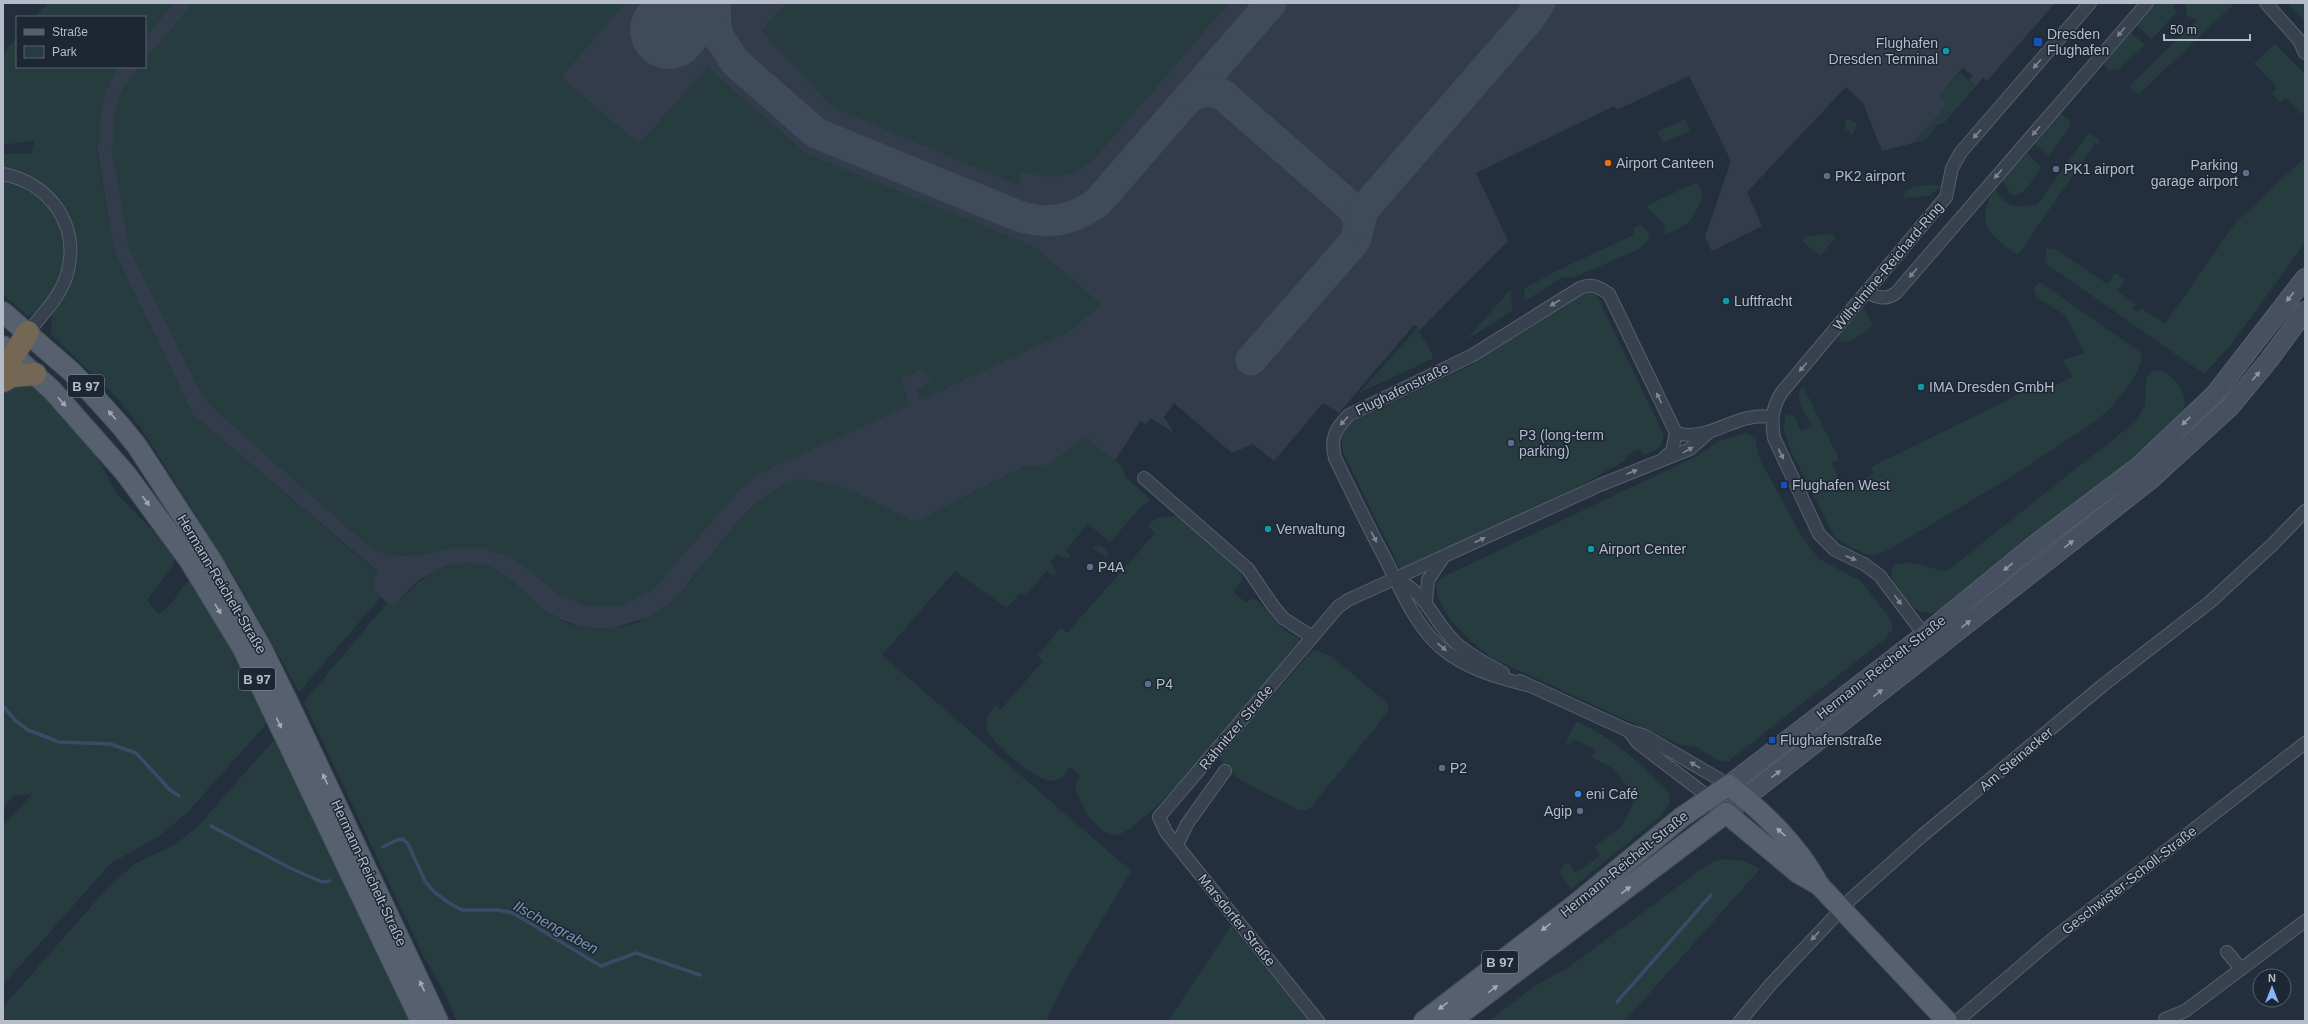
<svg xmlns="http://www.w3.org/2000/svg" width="2308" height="1024" font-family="Arial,sans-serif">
	<rect width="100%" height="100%" fill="#242f3e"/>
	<path fill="#323c4b" d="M166 3H2055L1987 81 1983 78 1976 86 1969 80 1973 76 1963 68 1939 96 1948 104 1913 143 1882 151 1863 103 1846 87 1747 192 1762 226 1712 251 1705 237 1731 161 1689 76 1617 110 1614 106 1476 173 1508 241 1420 330 1414 325 1339 413 1323 403 1274 461 1253 444 1232 453 1174 403 1164 417 1174 433 1151 418 1146 424 1140 421 1115 461 1118 478 1007 608 955 571 748 510 675 599 650 617 609 629 581 627 560 619 541 608 502 574 446 566 422 578 410 588 395 606H391L373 590 372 586 377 571 193 415 114 251 94 127 95 110 113 67H145V28Z"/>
	<g fill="#263c3f">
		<path d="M48 3H174L145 38V17H35Z"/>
		<path d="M193 3H625L561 77 639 144 707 67 807 154 1035 247 1102 305 1071 330 921 400 917 390 931 382 922 368 901 380 910 405 762 472 742 487 653 590 621 606H586L558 594 516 560 483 548H451L422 556H407L387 555 369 547 209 404 201 393 129 248 111 146 114 145C112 111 116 93 139 67H145V60Z"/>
		<path d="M786 3H1229L1095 158C1068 180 1054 179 1022 172L1017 185 833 107 761 31Z"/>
		<path d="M2155 3H2173L2176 13 2152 39 2136 25Z"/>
		<path d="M2185 3H2235L2138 95 2129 86 2198 20 2187 16Z"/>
		<path d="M2287 3H2305V22Z"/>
		<path d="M2130 32 2145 45 2118 70 2108 71 2104 63Z"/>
		<path d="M17 37V67H120C103 90 98 114 100 143H96L114 251 193 415 377 572C373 584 370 588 381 597L299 692 233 574 141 428 116 397 51 334 52 311 73 272 76 250 69 217 3 170V153L31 154 35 140 3 145V53Z"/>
		<path d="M2275 44 2305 74V111L2301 114 2286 98 2280 103 2272 93 2277 88 2254 63Z"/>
		<path d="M1960 73 1976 86 1944 123 1937 125 1925 140 1913 143 1948 104 1939 96Z"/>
		<path d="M2061 114 2069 119 2071 125 2049 156 2034 144 2058 115Z"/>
		<path d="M1685 119 1690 131 1663 143 1657 132Z"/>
		<path d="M1850 119 1857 124 1853 135 1849 134V130H1846L1845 120Z"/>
		<path d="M2089 132 2100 141 2098 144 2095 143 2018 255C1991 237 1973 222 1995 189 2007 210 2015 206 2037 205Z"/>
		<path d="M2027 153 2041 167C2035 175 2025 198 2012 195L2002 181Z"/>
		<path d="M2305 157V243L2230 346 2204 374 2048 265 2045 260 2047 248 2052 250 2054 248 2107 284 2115 273 2125 280 2117 291 2136 304 2133 309 2138 312 2141 308 2165 324 2236 222Z"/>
		<path d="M1868 171 1871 172 1873 181 1856 182Z"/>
		<path d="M3 180C57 192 82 246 52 293 46 303 39 312 28 316L3 295Z"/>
		<path d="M1697 182 1703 195C1692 222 1692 223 1665 235 1665 214 1655 220 1646 206Z"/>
		<path d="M1943 185 1929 196 1903 198C1906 182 1931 186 1943 185Z"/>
		<path d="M1642 225 1649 234 1648 240 1640 249 1574 277H1563L1525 301 1524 289 1552 273 1633 235 1634 227Z"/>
		<path d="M1833 234 1835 238 1820 256 1802 241 1806 236Z"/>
		<path d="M2040 282 2140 352C2148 364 2118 401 2108 410 2097 422 2080 431 2066 440 2009 481 1946 515 1886 551L1874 555 1865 554 1848 546 1834 536 1789 447 1784 430 1785 417 1788 414 1794 416 1801 431 1812 426C1806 413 1791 398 1803 386L1839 459 1831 463 1844 488 1874 474 1871 467 2038 385 2042 392 2072 377 2063 360 2085 353 2065 315 2038 298 2034 293V287Z"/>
		<path d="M1511 289 1512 311 1466 340Z"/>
		<path d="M1591 293 1597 296 1663 433C1665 446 1656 450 1645 455L1638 449 1627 455 1626 460 1553 501 1403 569 1400 568 1343 452C1340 439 1343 432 1352 422L1471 365 1556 308 1582 295Z"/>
		<path d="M1861 306 1873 324C1867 332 1849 345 1839 341V332Z"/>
		<path d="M1417 328 1433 355 1432 359 1359 393Z"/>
		<path d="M2159 370C2177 378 2184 389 2185 407L2174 423 2086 498 1940 611C1934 613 1928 614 1921 612 1909 608 1873 565 1903 563 1915 562 1929 568 1940 570L1946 571 1952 567 2135 422 2145 405 2146 379 2151 372Z"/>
		<path d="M20 381 34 386 85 436 117 494 175 553 173 566 147 600 158 614C175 604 175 595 187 582H191L236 657 268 722 187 813 159 836 110 864 3 985V826L32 794 14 796 3 808V388Z"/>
		<path d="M1747 433 1755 439 1760 460 1801 535 1819 559 1861 581 1892 621V629L1885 639 1727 762 1717 760 1697 747 1681 745 1494 659C1472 645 1435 611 1436 583L1443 577 1699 455 1718 441Z"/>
		<path d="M1086 438 1122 466 1125 477 1150 499 1147 504 1143 505 1110 542 1088 524 1065 551 1071 556 1068 559 1056 555 1050 562 1057 573 1054 576 1047 571 1025 596 1020 593 1007 608 955 571 882 655 1131 871 1064 983 1046 1021H457L441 986 424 957 304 702 387 603 395 606C411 587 429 570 455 564 465 562 479 562 489 566 522 580 540 620 582 627 599 630 615 628 632 624 658 617 676 598 693 578 719 545 754 492 796 480 802 478 835 484 842 487 867 496 891 511 915 522L1022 467 1047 465Z"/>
		<path d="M1174 516 1186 522 1241 570 1242 580 1233 591 1246 603 1251 598C1261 600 1267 613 1274 620 1281 628 1290 634 1300 639L1301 643C1275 675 1147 832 1116 835 1097 837 1078 801 1075 785L1080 775 1070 767C1065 774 1060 781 1051 781 1037 781 996 746 989 734 986 728 987 722 987 716L996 705 1001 709 1043 661 1037 655 1061 628 1067 633 1155 533 1148 526 1156 518Z"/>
		<path d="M1096 545C1102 545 1108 550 1109 555L1106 558 1093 548Z"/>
		<path d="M1316 650 1331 656 1386 702 1389 708 1387 713 1311 807 1306 810H1298C1282 799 1220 777 1220 756L1311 652Z"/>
		<path d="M1578 722C1613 738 1641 764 1668 791L1670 802 1663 814 1571 889 1562 877 1560 871 1563 865 1570 864 1576 873 1601 855 1594 847 1622 826 1636 798 1635 794 1610 766 1592 758 1595 749 1573 739 1569 746 1566 742 1575 723Z"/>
		<path d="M273 741H279L410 1021H3V1007L109 886 136 863 176 844 198 826Z"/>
		<path d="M1723 859 1744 861 1760 869 1625 1021H1489L1535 986 1569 967 1700 870 1714 861Z"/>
		<path d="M1231 926 1310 1021H1168Z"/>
	</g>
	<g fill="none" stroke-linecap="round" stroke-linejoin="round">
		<g stroke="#394c67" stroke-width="3.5">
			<path d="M3 706 15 720 28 730 59 742 110 744 136 753 170 790 179 796"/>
			<path d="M211 826 290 868 322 882 330 881"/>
			<path d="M383 847 397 840 403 839 408 844 425 881 433 891 449 903 462 910H498L513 913 601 966 636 953 700 975"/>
			<path d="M1617 1002 1711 895"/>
		</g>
		<g stroke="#3f4a5a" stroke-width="31">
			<path d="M715 3 716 26 719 37 735 62 816 133 1016 215C1046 226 1071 221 1097 203L1271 3"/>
			<path d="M1190 96 1205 91 1222 94 1351 207C1360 218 1361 230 1354 242L1251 360"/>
			<path d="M1359 225 1364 209 1530 18 1540 3"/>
		</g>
		<path stroke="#3f4a5a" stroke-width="78" d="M669 30 692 3"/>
		<g stroke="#565f6c" stroke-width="14">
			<g id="minor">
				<path d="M2266 3 2299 40 2305 53"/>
				<path d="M3 174C50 183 81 226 67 274 61 296 42 315 28 332"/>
				<path d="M1866 292C1877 297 1885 301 1896 293L2147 3"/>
				<path d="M1676 433C1711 443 1735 411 1772 417"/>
				<path d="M1144 478 1248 569 1273 606 1283 618 1312 637"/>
				<path d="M1395 578C1429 596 1430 616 1454 641 1468 655 1486 663 1503 673"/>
				<path d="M1426 601 1428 580 1442 559"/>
				<path d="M1929 641 1880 576 1864 564 1835 550 1819 534 1774 438C1771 421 1772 407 1782 392L1946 197 1952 168 1961 152 2090 3"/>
				<path d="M1520 681 1629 731 1645 736 1729 785"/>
				<path d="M1527 685C1495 677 1464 668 1439 646 1410 619 1397 579 1378 545 1363 516 1349 487 1335 458 1330 439 1335 429 1349 415L1473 355 1580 288C1592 283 1599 287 1609 294L1676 433 1672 451 1664 458"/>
				<path d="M1629 731 1638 743 1710 798"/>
				<path d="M1177 845 1187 824 1225 771"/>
				<path d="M2227 952 2241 969"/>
				<path d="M2165 1019 2185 1011 2305 921"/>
				<path d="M1318 1021 1166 832 1159 817 1338 607 1348 600 1600 485 1690 449 1708 433"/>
				<path d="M1740 1021 1771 984 1851 899 1923 835 2102 686 2210 602 2272 545 2305 511"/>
				<path d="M1957 1021 2054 938 2305 743"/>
			</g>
		</g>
		<g stroke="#565f6c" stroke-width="20">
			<g id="secondary">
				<path d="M1729 785 1924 635 2038 542 2139 466 2215 394 2305 278"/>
				<path d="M1715 803 1726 813 2149 481 2231 406 2269 360 2305 311"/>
			</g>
		</g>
		<g stroke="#414a57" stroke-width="22">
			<g id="primary">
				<path d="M3 312 74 374 120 425 137 446 212 561 262 649 290 706 438 1021"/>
				<path d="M3 346 52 390 126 474 189 560 242 647 421 1021"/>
				<path d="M1424 1021 1577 903 1682 817 1729 785C1765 814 1797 844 1819 885"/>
				<path d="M1451 1021 1726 813 1798 873 1819 885 1947 1021"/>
			</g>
		</g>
		<g stroke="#434c59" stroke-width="24">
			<g id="motorway">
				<path d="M3 372 28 332"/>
				<path d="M3 381 12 376 35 374"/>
			</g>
		</g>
		<use href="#minor" stroke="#38414e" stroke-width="12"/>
		<use href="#secondary" stroke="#465061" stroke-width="18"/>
		<use href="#primary" stroke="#56606e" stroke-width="20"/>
		<use href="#motorway" stroke="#746855" stroke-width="22"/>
	</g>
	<defs><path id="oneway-solid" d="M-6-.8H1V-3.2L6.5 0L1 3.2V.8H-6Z"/></defs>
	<g fill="#7c8592">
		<use href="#oneway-solid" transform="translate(2121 32) rotate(130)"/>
		<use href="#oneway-solid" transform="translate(2037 64) rotate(131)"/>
		<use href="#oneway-solid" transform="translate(2036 131) rotate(131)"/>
		<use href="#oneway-solid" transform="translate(1977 134) rotate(132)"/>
		<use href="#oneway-solid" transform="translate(1998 174) rotate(131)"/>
		<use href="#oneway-solid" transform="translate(1913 273) rotate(131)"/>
		<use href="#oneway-solid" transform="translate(1555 303) rotate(148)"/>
		<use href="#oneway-solid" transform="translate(1803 367) rotate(130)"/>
		<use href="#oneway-solid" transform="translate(1659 398) rotate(-116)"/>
		<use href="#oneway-solid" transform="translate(1344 421) rotate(133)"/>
		<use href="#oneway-solid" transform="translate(1688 450) rotate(-29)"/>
		<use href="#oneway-solid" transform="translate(1781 454) rotate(64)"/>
		<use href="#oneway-solid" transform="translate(1632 472) rotate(-23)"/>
		<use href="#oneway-solid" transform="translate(1374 537) rotate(63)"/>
		<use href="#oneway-solid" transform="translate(1480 540) rotate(-25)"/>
		<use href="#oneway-solid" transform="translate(1851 558) rotate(23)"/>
		<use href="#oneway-solid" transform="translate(1898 600) rotate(54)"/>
		<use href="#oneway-solid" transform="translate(1442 647) rotate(40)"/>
		<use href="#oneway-solid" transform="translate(1695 765) rotate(-148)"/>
		<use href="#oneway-solid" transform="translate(1815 936) rotate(133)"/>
	</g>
	<g fill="#8e96a5">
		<use href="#oneway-solid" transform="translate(2290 297) rotate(128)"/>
		<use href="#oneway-solid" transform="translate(2256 376) rotate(-50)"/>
		<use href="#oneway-solid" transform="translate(2186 421) rotate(136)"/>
		<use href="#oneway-solid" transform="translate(2069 544) rotate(-38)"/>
		<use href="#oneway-solid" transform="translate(2008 567) rotate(141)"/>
		<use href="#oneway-solid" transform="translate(1966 624) rotate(-38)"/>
		<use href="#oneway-solid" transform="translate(1878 693) rotate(-38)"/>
		<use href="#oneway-solid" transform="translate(1776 774) rotate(-38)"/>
	</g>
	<g fill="#a1aab7">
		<use href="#oneway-solid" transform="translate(62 402) rotate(48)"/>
		<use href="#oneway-solid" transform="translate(112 415) rotate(-131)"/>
		<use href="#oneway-solid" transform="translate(146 501) rotate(54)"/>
		<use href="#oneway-solid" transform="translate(218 609) rotate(59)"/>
		<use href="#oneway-solid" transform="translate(279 723) rotate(64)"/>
		<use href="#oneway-solid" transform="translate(325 779) rotate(-115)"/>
		<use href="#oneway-solid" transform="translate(1781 832) rotate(-138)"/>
		<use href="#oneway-solid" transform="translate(1626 890) rotate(-38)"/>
		<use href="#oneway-solid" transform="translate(1546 927) rotate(142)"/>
		<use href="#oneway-solid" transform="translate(422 986) rotate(-115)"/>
		<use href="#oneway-solid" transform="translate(1493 989) rotate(-37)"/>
		<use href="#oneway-solid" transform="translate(1443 1006) rotate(142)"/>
	</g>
	<g fill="#1a4fb4" stroke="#1d2633" stroke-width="1.5">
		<rect x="2033" y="37" width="10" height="10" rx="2"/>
		<rect x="1780" y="481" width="8" height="8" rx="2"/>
		<rect x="1768" y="736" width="8" height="8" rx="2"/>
	</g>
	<g fill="#0f9aa8" stroke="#1d2633" stroke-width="1.5">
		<circle cx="1946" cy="51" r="4"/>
		<circle cx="1726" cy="301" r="4"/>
		<circle cx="1921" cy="387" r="4"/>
		<circle cx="1268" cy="529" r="4"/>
		<circle cx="1591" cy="549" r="4"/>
	</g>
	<circle fill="#e8710a" stroke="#1d2633" stroke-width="1.5" cx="1608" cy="163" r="4"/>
	<g fill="#5c6f8a" stroke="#1d2633" stroke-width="1.5">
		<circle cx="2056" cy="169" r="4"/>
		<circle cx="2246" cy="173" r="4"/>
		<circle cx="1827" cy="176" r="4"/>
		<circle cx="1511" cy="443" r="4"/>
		<circle cx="1090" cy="567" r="4"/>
		<circle cx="1148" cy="684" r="4"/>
		<circle cx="1442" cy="768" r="4"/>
		<circle cx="1580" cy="811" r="4"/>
	</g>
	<circle fill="#3f7fe0" stroke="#1d2633" stroke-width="1.5" cx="1578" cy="794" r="4"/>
	<g text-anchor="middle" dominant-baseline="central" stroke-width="3" stroke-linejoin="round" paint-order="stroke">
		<g fill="#1d2633" stroke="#878f9c" stroke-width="1">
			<rect x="68" y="375" width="36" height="22" rx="3"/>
			<rect x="239" y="668" width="36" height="22" rx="3"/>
			<rect x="1482" y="951" width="36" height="22" rx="3"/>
		</g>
		<g font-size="13" font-weight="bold" fill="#b4bcc9">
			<text x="86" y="386">B 97</text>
			<text x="257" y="679">B 97</text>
			<text x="1500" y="962">B 97</text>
		</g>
		<g font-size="14" fill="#b4bcc9" stroke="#1d2633" text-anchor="start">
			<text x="2047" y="34">Dresden<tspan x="2047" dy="16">Flughafen</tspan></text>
			<text x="1938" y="43" text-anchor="end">Flughafen<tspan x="1938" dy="16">Dresden Terminal</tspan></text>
			<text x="1616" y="163">Airport Canteen</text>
			<text x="2238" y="165" text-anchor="end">Parking<tspan x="2238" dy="16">garage airport</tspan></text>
			<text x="2064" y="169">PK1 airport</text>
			<text x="1835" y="176">PK2 airport</text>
			<text x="1734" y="301">Luftfracht</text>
			<text x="1929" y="387">IMA Dresden GmbH</text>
			<text x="1519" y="435">P3 (long-term<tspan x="1519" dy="16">parking)</tspan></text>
			<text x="1792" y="485">Flughafen West</text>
			<text x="1276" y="529">Verwaltung</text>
			<text x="1599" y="549">Airport Center</text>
			<text x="1098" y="567">P4A</text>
			<text x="1156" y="684">P4</text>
			<text x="1780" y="740">Flughafenstraße</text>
			<text x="1450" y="768">P2</text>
			<text x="1586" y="794">eni Café</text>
			<text x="1572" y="811" text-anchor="end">Agip</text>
		</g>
		<g font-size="14" fill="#b4bcc9" stroke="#1d2633">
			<text transform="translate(1888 266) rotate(-50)">Wilhelmine-Reichard-Ring</text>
			<text transform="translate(1402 389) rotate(-26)">Flughafenstraße</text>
			<text transform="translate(222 584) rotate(59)">Hermann-Reichelt-Straße</text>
			<text transform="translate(1881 667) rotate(-38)">Hermann-Reichelt-Straße</text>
			<text transform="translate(1236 727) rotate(-50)">Rähnitzer Straße</text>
			<text transform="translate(2016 759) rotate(-40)">Am Steinacker</text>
			<text transform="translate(1624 864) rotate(-39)">Hermann-Reichelt-Straße</text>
			<text transform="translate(369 873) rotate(65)">Hermann-Reichelt-Straße</text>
			<text transform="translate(2129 880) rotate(-38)">Geschwister-Scholl-Straße</text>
			<text transform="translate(1237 920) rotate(51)">Marsdorfer Straße</text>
		</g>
		<g font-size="15" font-style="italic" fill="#7c92b1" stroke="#1d2633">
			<text transform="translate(556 927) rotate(29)">Ilschengraben</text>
		</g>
	</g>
	<rect width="2308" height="1024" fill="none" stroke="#b4bcc9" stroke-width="8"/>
	<rect x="16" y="16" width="130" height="52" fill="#1d2633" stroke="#59626f"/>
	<rect x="24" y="29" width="20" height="6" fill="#56606e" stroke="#59626f"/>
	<text x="52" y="36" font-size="12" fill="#b4bcc9">Straße</text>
	<rect x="24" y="46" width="20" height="12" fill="#263c3f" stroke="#59626f"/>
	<text x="52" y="56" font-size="12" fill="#b4bcc9">Park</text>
	<g transform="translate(2272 988)"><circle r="19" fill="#1d2633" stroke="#59626f"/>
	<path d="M0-3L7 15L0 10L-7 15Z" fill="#8ab4f8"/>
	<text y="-6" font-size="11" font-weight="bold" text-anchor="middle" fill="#b4bcc9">N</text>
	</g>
	<path d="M2164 34v6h86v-6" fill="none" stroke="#b4bcc9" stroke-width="2"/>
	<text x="2170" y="34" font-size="12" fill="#b4bcc9" stroke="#1d2633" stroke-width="3" paint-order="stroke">50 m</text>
</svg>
